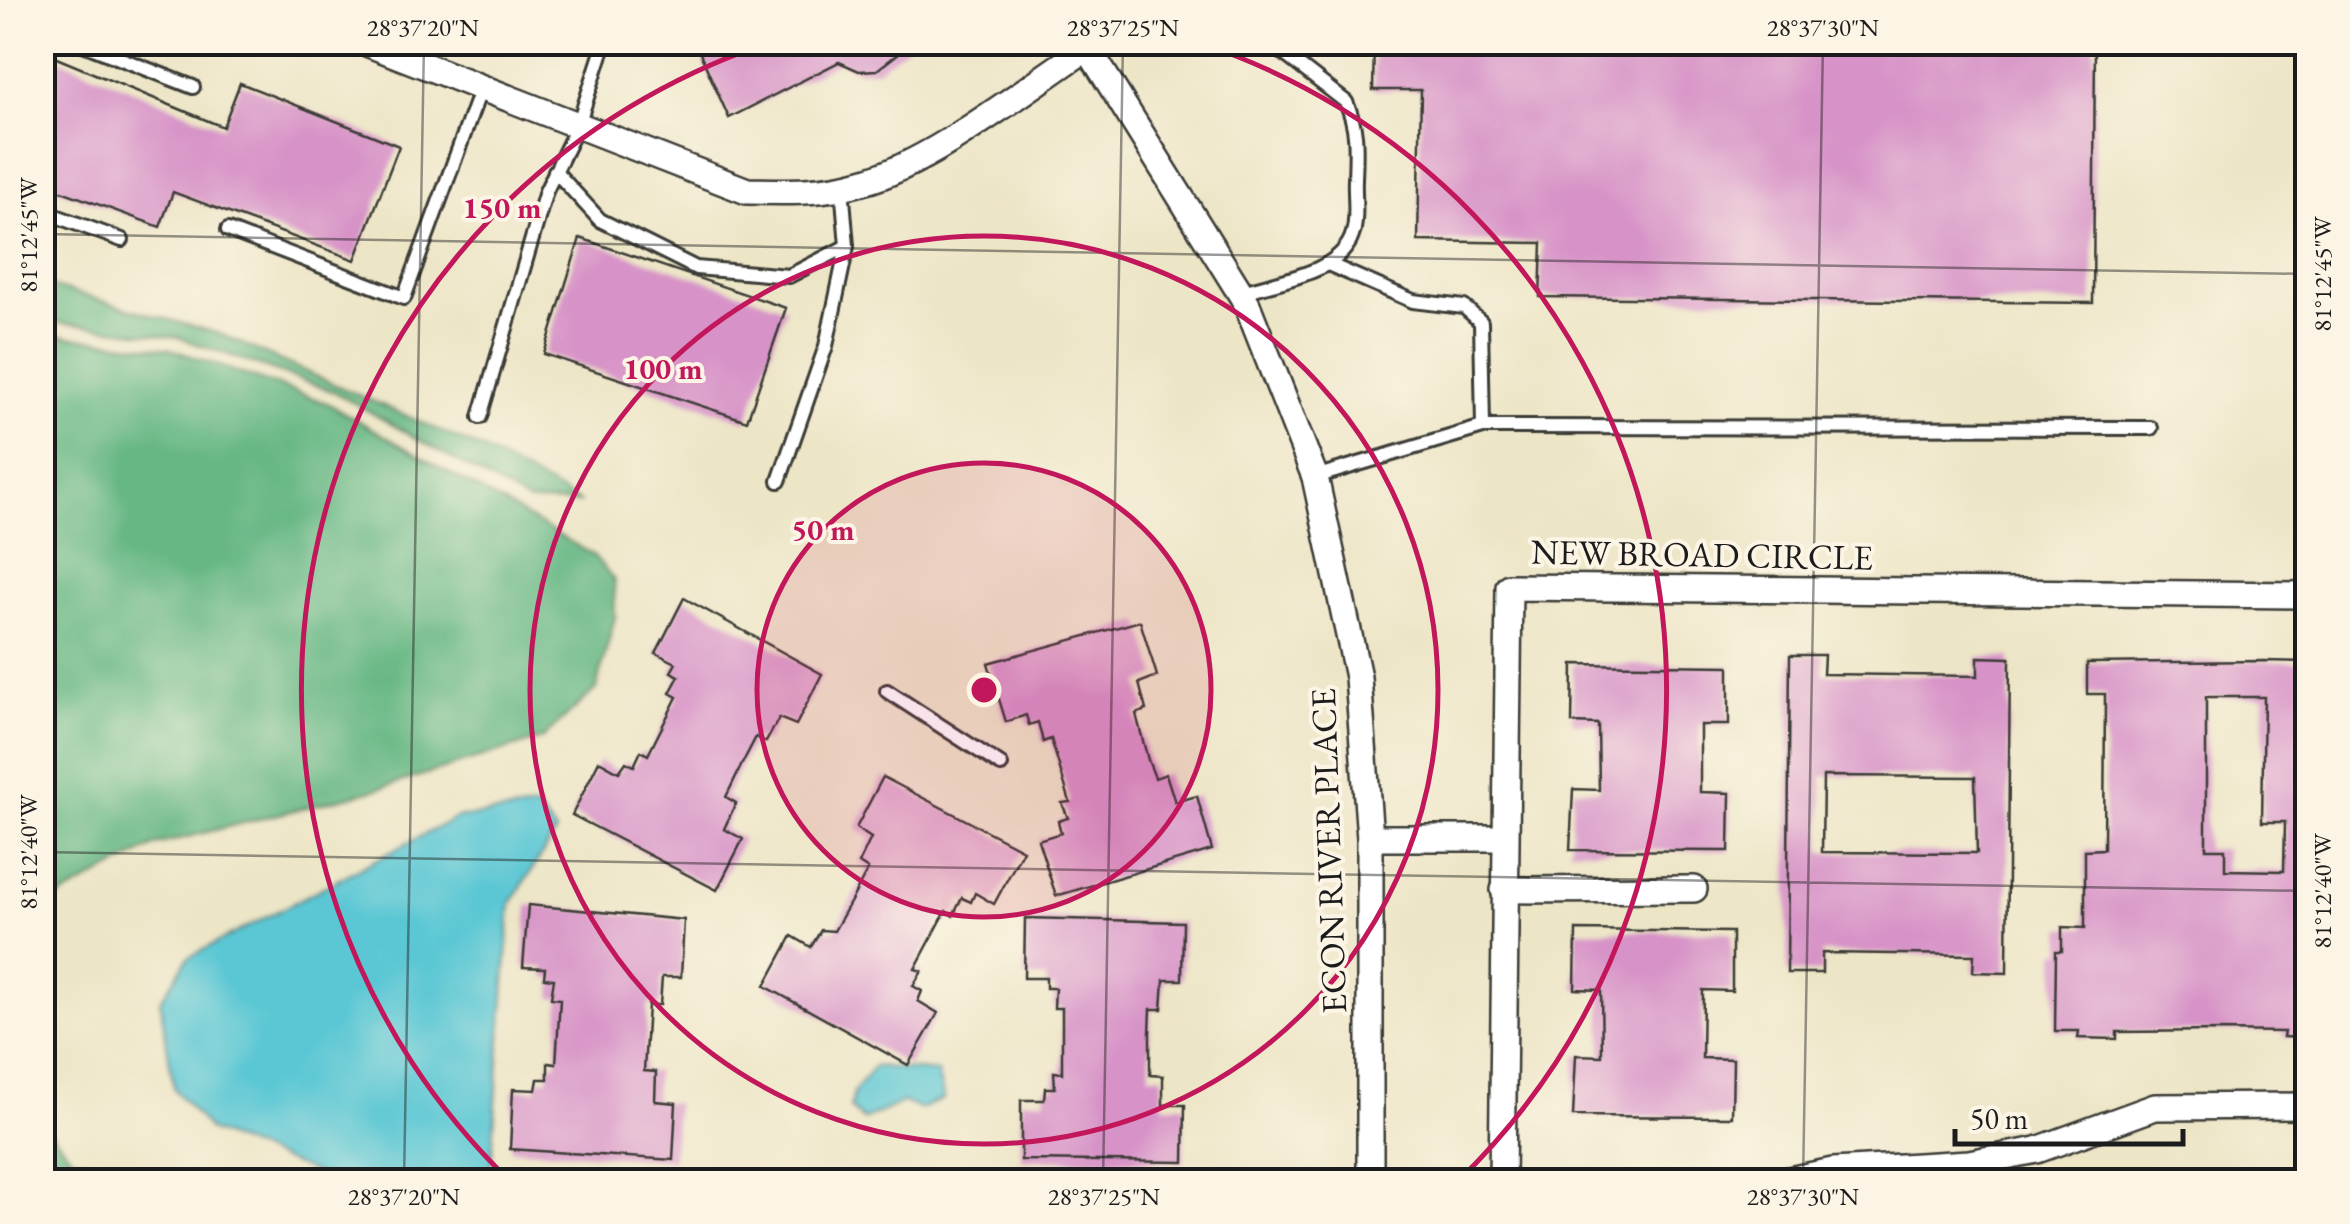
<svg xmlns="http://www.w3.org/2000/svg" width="2350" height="1224" font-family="'EB Garamond',serif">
	<rect width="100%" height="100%" fill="#fcf5e5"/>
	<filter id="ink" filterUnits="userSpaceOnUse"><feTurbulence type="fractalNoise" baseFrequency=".01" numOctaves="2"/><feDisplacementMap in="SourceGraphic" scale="20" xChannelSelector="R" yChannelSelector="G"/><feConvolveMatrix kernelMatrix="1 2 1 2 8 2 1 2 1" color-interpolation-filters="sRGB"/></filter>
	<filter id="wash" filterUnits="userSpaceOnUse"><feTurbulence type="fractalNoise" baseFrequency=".0048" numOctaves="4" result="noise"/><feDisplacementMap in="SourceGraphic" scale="40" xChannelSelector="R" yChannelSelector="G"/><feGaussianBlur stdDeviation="2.25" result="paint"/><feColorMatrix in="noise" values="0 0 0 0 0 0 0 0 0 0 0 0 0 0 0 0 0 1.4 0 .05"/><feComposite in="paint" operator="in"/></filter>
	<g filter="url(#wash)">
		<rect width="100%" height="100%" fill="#ece5c6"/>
		<g fill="#66b784" stroke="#416a50" stroke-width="2.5">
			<path d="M43 284 220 334 482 449 581 503 528 502 335 392 177 337 43 321Z"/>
			<path d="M43 334 171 349 327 403 593 555 614 580 615 617 596 689 542 739 374 790 156 845 54 900 43 947Z"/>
			<path d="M42 1122 72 1157 157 1181H43Z"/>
		</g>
		<g fill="#5bc7d4" stroke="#3c7278" stroke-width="2.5">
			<path d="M536 808 556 832 511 903 490 1181H336L210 1131 174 1089 160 1001 188 958 456 818Z"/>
			<path d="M874 1066 937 1072 944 1099 920 1109 903 1102 863 1120 850 1108 854 1092Z"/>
		</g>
		<g id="blocks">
			<g fill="#d793c7" fill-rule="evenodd">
				<path d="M695 42H913L877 70 859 71 839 62 729 118Z"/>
				<path d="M1374 42H2095L2093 303 1540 297 1542 243 1418 241 1421 90H1373Z"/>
				<path d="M42 52 223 127 240 83 399 146 355 260 173 192 160 227 42 184Z"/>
				<path d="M580 238 786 308 747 421 544 354Z"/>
				<path d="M684 598 822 674 796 725 779 718 766 742 756 737 743 762 726 797 736 803 724 829 743 839 717 890 572 815 599 761 619 772 626 762 634 766 641 751 648 755 677 697 670 693 679 676 671 672 676 663 656 653Z"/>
				<path d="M1140 621 1157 676 1139 683 1146 710 1136 714 1148 760 1155 778 1166 774 1175 802 1197 796 1212 850 1056 896 1038 840 1061 833 1058 821 1068 818 1062 803 1070 802 1051 739 1043 742 1038 722 1029 725 1026 715 1006 722 988 663Z"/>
				<path d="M1790 655H1824L1823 674 1978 676V657L2010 658 2007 973 1973 972 1974 955 1822 953V973H1787ZM1823 776 1975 777 1977 853 1822 852Z"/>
				<path d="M2264 661 2308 662V1038L2283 1037 2284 1032 2221 1031 2117 1032V1039L2078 1038 2079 1031H2055L2056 951H2062V927L2085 928V850L2104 849 2105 694H2087V663ZM2206 697H2264L2262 822H2285L2284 871 2225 870V849H2206Z"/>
				<path d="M1573 664 1729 666V725H1700V792L1730 793 1729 851 1570 850 1573 789 1599 790 1598 724 1572 723Z"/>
				<path d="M883 777 1023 850 994 904 975 893 971 902 962 898 953 916 946 911 915 969 922 971 913 986 922 991 918 1001 938 1013 908 1065 765 986 792 936 811 947 821 930 834 931 851 901 868 869 859 863 871 838 856 828Z"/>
				<path d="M528 905 684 920 681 977H662L660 1005H648L644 1071 656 1072 655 1101 676 1103 673 1160 510 1149 513 1089 536 1090 538 1079H548V1063L556 1064 560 999 551 998 554 979 544 978 545 968 523 967Z"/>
				<path d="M1025 918 1183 922 1182 980H1164L1162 1009H1151L1150 1033V1075L1163 1076V1105H1185L1184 1162 1021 1160V1100H1044L1045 1088H1055L1054 1072 1062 1073V1008H1054L1055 988H1046V978H1024Z"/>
				<path d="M1576 930 1732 932V991L1703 990 1702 1058 1733 1059 1732 1117 1573 1116 1576 1055 1602 1056 1601 990 1575 989Z"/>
			</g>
		</g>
	</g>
	<g filter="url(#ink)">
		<use href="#blocks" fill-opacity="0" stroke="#3b3a36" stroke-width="2.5"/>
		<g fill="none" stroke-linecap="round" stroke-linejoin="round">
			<g stroke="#3b3a36" stroke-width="18">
				<g id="service">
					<path d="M78 42 193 87"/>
					<path d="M555 171 600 220 696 268 789 276 847 246"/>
					<path d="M42 211 122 240"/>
					<path d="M228 230 404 298 481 88"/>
					<path d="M1328 264 1413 301 1464 307 1481 322 1483 427"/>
					<path d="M1240 293C1275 281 1342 274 1353 233 1358 217 1354 196 1355 179 1356 151 1358 128 1346 102L1269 42"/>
					<path d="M480 417 546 191 578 125 605 42"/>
					<path d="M1315 477 1483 427 2151 428"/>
					<path d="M779 481 826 346 847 246 842 186"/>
					<path d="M887 691 1001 765"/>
				</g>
			</g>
			<g stroke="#3b3a36" stroke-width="30">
				<g id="minor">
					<path d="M364 42 747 191C786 192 824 193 862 182 931 164 1026 88 1087 48"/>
					<path d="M1084 42 1246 302 1315 477 1358 677 1370 838V1182"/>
					<path d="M1370 838H1505"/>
					<path d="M1504 890 1694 889"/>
					<path d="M1502 1182 1509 587 2308 595"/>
					<path d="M1779 1182 1833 1171 1969 1163 2037 1150 2155 1107 2308 1106"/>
				</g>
			</g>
			<use href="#service" stroke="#fff" stroke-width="12"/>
			<use href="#minor" stroke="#fff" stroke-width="25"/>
		</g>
	</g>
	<path fill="none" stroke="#1c1c1c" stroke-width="2.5" stroke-opacity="0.45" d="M42 234 2308 274M42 852 2308 891M404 1182 424 42M1103 1182 1123 42M1803 1182 1823 42"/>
	<circle cx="984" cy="690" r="227" fill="#c2185b" fill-opacity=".12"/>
	<g fill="none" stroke="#c2185b" stroke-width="5">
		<circle cx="984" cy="690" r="227"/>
		<circle cx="984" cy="690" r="454"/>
		<path d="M510 1181A682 682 0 0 1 768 43M1200 43A682 682 0 0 1 1458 1181"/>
	</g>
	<g text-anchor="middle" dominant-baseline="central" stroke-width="8" stroke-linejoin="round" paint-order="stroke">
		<g font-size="35" fill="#1c1c1c" stroke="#fcf5e5">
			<text transform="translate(1702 554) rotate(1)">NEW BROAD CIRCLE</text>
			<text transform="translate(1328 851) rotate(-92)">ECON RIVER PLACE</text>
		</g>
	</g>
	<circle cx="984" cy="690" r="15" fill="#c2185b" stroke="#fcf5e5" stroke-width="5"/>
	<g font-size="30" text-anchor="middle" font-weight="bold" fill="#c2185b" stroke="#fcf5e5" stroke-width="8" stroke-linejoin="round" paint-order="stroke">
		<text x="502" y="218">150 m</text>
		<text x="663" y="379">100 m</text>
		<text x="823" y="540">50 m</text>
	</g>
	<rect width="2350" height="1224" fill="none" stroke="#fcf5e5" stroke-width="110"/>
	<path d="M1955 1129v15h228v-15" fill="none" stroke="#1c1c1c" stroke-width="5"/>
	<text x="1970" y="1129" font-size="30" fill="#1c1c1c" stroke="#fcf5e5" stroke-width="8" paint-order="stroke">50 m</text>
	<rect x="55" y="55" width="2240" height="1114" fill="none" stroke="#1c1c1c" stroke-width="4"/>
	<g font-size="25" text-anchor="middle" fill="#1c1c1c">
		<text x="423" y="36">28°37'20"N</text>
		<text x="1123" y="36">28°37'25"N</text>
		<text x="1823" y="36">28°37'30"N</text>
		<text transform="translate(28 235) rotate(-90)" y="9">81°12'45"W</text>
		<text transform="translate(2322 274) rotate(-90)" y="9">81°12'45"W</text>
		<text transform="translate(28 852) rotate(-90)" y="9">81°12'40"W</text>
		<text transform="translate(2322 891) rotate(-90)" y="9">81°12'40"W</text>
		<text x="404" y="1205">28°37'20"N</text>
		<text x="1104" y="1205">28°37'25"N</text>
		<text x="1803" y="1205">28°37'30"N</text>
	</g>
</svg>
